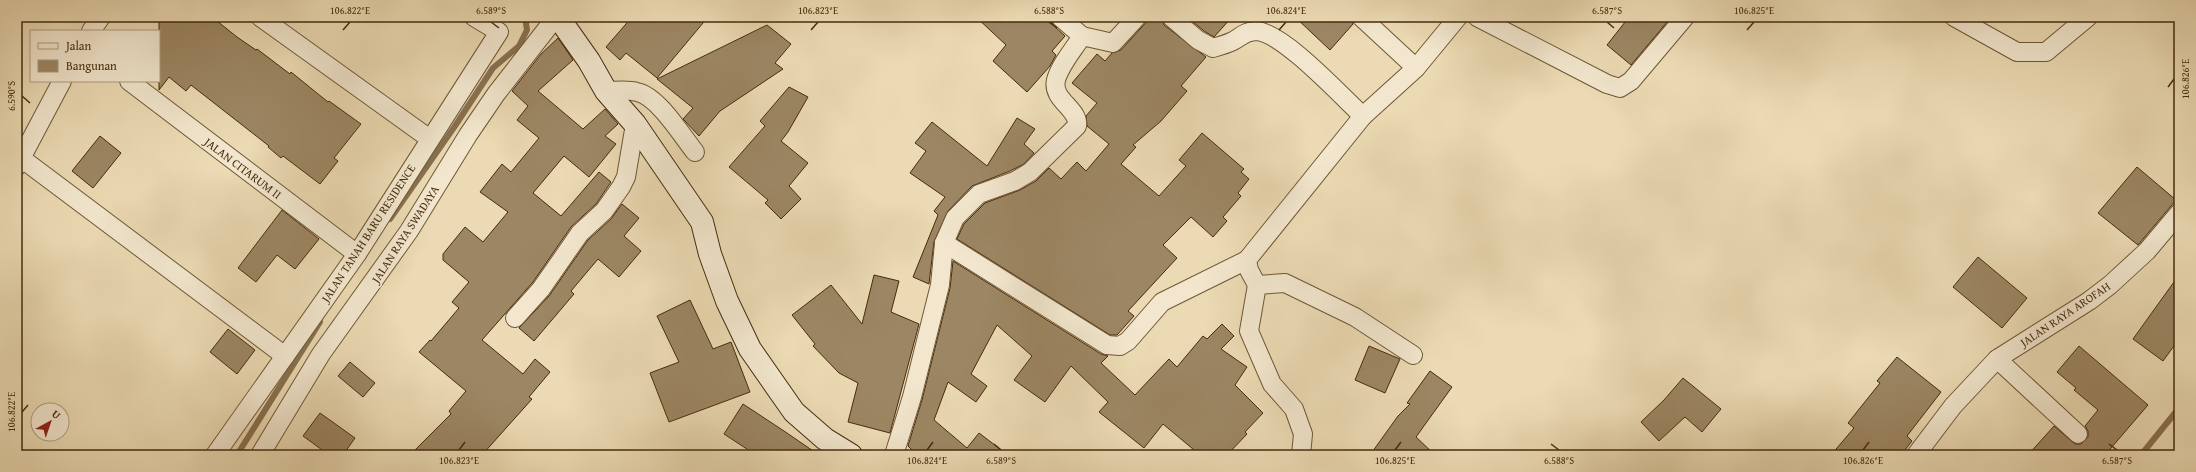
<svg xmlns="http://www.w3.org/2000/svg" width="2196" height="472" font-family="'Gentium Book Plus',serif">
	<rect width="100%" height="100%" fill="#ebdab3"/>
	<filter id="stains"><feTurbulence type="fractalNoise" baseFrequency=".005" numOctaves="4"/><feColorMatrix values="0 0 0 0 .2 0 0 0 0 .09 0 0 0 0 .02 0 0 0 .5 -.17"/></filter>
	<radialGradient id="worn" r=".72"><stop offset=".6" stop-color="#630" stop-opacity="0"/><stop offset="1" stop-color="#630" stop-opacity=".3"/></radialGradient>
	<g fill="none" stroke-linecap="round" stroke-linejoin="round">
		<g stroke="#88704f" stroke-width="6">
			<path d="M390 219 455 126 493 68 519 46 527 30 525 17"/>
			<path d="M237 455 320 322"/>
			<path d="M2141 455 2179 408"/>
		</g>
	</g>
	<g fill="#9c8663" stroke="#472b0d">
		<path d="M159 17H212L237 37 256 50 257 49 290 74 291 72 328 102 329 101 361 124 334 158 338 161 320 184 283 156 281 158 268 147 269 146 191 85 186 91 169 77 159 90Z"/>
		<path d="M632 17H708L657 78 626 53 620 60 606 47Z"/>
		<path d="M976 17H1050L1053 25 1065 36 1052 51 1056 55 1050 66 1027 92 993 61 1006 45Z"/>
		<path d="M1151 17H1161L1164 25 1206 57 1181 86 1187 91 1161 121 1133 145 1136 147 1121 164 1159 196 1186 166 1179 160 1202 133 1244 169 1241 172 1249 179 1238 193 1241 196 1223 217 1227 221 1213 237 1191 217 1163 245 1177 258 1128 311 1134 316 1117 335H1110L957 239 964 224 985 203 1020 190 1036 181 1049 168 1061 179 1077 162 1086 171 1109 144 1087 126 1086 116 1097 103 1072 83 1097 54 1105 61 1112 53 1121 50Z"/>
		<path d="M1187 17H1232L1214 37 1204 31Z"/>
		<path d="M1295 17H1351L1353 24 1330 50Z"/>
		<path d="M1629 17H1664L1668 21 1631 65 1607 45Z"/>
		<path d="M767 25 791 44 775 63 783 69 720 111 699 136 683 119 693 108 657 79Z"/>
		<path d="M558 38 573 60 538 91 583 129 605 109 618 124 605 136 616 144 589 177 564 156 533 193 561 216 599 172 611 182 596 204 571 227 533 282 482 340 523 374 535 359 550 372 529 397 532 399 482 455H410L451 414 449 411 466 391 419 352 430 340 431 341 459 308 452 302 469 282 443 260V254L465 227 483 242 508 212 480 192 502 164 511 172 539 138 517 120 528 106 512 91 541 54Z"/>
		<path d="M789 87 808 97 788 132 781 141 808 163 789 186 801 199 781 219 765 203 768 200 729 167 765 126 760 121Z"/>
		<path d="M1017 118 1035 129 1024 144 1034 153 1024 164 1010 171 972 186 948 211 934 242 929 284 913 277 938 215 934 211 945 197 910 173 926 151 915 143 932 122 987 166Z"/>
		<path d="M100 136 121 153 93 188 72 171Z"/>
		<path d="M2137 167 2176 200 2138 245 2098 213Z"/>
		<path d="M622 204 639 218 624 236 641 251 619 277 598 259 571 291 574 294 534 341 519 328 549 296 588 240 611 219Z"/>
		<path d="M282 210 319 239 295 269 277 255 256 282 238 268Z"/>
		<path d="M1978 257 2027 298 2002 328 1953 287Z"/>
		<path d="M953 261 1101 354 1108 356 1101 363 1135 395 1169 359 1177 367 1203 336 1207 339 1222 324 1234 336 1221 349 1247 367 1235 385 1263 413 1245 432 1247 434 1227 455H1200L1163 424 1144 448 1099 412 1108 402 1071 366 1045 402 1014 380 1032 356 997 325 971 374 987 386 976 402 948 382 934 420 967 448 979 433 1008 455H917L908 446 922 400 950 288Z"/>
		<path d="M874 275 899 281 891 312 919 324 890 433 848 422 858 383 839 373 813 346 815 344 792 315 831 285 862 324Z"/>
		<path d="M2179 275V339L2163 361 2133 339Z"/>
		<path d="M690 300 713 349 731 342 750 392 669 422 650 373 679 362 657 316Z"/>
		<path d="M228 329 255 350 237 374 210 352Z"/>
		<path d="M1369 346 1400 359 1385 393 1355 380Z"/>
		<path d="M2079 346 2148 405 2105 455H2028L2054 426 2075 444H2081L2088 437V431L2085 426 2098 410 2074 390 2076 388 2057 372Z"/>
		<path d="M1897 357 1941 392 1907 436 1912 441 1901 455H1831L1854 428 1848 423 1880 383 1877 381Z"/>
		<path d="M350 362 375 383 363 397 338 376Z"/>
		<path d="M1430 371 1452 387 1416 437 1435 455H1370L1398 416 1410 404 1407 403Z"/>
		<path d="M1683 378 1721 409 1702 432 1685 417 1659 441 1641 422 1664 400Z"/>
		<path d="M743 404 784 431 819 455H756L724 434Z"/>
		<path d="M320 413 355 438 343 455H329L303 436Z"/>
	</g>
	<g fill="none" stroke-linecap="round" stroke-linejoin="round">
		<g stroke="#705736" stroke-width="20">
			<g id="street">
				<path d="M260 17 430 139"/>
				<path d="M1060 17 1082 36"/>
				<path d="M1171 17 1198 40 1213 48C1220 46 1227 44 1233 41 1242 36 1244 32 1255 31 1281 30 1343 98 1363 116"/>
				<path d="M1361 17 1416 68"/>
				<path d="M1477 17 1607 84 1620 88 1631 81 1685 17"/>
				<path d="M1954 17 2017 52H2046L2088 17"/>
				<path d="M91 31 101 17"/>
				<path d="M129 81 357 254"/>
				<path d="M606 91C615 91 627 89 637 92 658 96 682 136 695 152"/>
				<path d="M21 158 285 356"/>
				<path d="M17 166 62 81"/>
				<path d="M944 243 1107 345 1120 346 1128 341 1162 302 1247 260"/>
				<path d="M1257 285 1285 283 1355 317 1413 355"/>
				<path d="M515 318 541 289 580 233 604 211 621 187 626 177 635 124"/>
				<path d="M1997 359 2078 434"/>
				<path d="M215 455 357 254 490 46 499 32 474 17"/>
				<path d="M260 455 321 354 409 231 468 135 496 94 556 17"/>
				<path d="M894 455 912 397 940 285 944 243 955 218 979 194 1015 181 1030 172 1077 126C1080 109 1051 100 1056 80 1060 65 1074 49 1082 36L1113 43 1137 17"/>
				<path d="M1301 455 1303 434 1294 409 1272 384 1249 331 1257 285 1249 270 1247 260 1363 116 1416 68 1458 17"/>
				<path d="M1916 455 1953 406 1997 359 2089 301 2110 285 2147 251 2179 213"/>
			</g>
		</g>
		<g stroke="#472b0d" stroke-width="24">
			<path id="secondary" d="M558 17 589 61 606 91 635 124 702 222 710 254 727 301 750 349 794 412 825 439 851 455"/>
		</g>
		<use href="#street" stroke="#f2e7ce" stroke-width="18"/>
		<use href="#secondary" stroke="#f2e7ce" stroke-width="22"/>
	</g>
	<path fill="none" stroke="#472b0d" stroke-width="1.5" d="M491 22 499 28M1049 22 1057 28M1607 22 1614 28M343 30 350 22M811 30 818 22M1279 30 1286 22M1747 30 1754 22M2168 87 2174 79M22 96 30 103M22 412 28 405M994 444 1001 450M1551 444 1559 450M2109 444 2117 450M459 450 465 442M927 450 933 442M1395 450 1401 442M1863 450 1869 442"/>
	<g text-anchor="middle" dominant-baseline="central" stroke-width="3.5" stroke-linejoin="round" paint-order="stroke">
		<g font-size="12" fill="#472b0d" stroke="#f2e7ce">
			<text transform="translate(243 168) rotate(37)">JALAN CITARUM II</text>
			<text transform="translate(368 233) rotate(-57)">JALAN TANAH BARU RESIDENCE</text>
			<text transform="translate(405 234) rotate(-57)">JALAN RAYA SWADAYA</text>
			<text transform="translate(2065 314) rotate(-34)">JALAN RAYA AROFAH</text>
		</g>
	</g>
	<rect width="2196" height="472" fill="none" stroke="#ebdab3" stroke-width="44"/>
	<rect x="30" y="30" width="130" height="52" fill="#f2e7ce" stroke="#ae9c81"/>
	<rect x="38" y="43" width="20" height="6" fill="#f2e7ce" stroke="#ae9c81"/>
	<text x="66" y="50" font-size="12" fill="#472b0d">Jalan</text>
	<rect x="38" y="60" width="20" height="12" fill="#9c8663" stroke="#ae9c81"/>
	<text x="66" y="70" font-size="12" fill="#472b0d">Bangunan</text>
	<g transform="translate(50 422) rotate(40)"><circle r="19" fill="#f2e7ce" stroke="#ae9c81"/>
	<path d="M0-3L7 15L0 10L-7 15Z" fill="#8f2418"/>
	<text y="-6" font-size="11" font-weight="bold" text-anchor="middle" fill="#472b0d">U</text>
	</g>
	<rect x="22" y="22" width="2152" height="428" fill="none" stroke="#472b0d" stroke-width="1.5"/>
	<g font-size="10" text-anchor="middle" fill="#472b0d">
		<text x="350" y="14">106.822°E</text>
		<text x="491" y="14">6.589°S</text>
		<text x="818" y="14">106.823°E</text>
		<text x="1049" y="14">6.588°S</text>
		<text x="1286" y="14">106.824°E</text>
		<text x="1607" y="14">6.587°S</text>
		<text x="1754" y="14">106.825°E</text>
		<text transform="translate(2185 79) rotate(-90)" y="4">106.826°E</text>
		<text transform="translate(11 96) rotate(-90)" y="4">6.590°S</text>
		<text transform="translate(11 412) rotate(-90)" y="4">106.822°E</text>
		<text x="459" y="464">106.823°E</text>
		<text x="927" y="464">106.824°E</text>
		<text x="1001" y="464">6.589°S</text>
		<text x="1395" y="464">106.825°E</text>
		<text x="1559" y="464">6.588°S</text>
		<text x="1863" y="464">106.826°E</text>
		<text x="2117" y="464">6.587°S</text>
	</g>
	<rect width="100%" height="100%" filter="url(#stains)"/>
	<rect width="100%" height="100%" fill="url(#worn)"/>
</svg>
